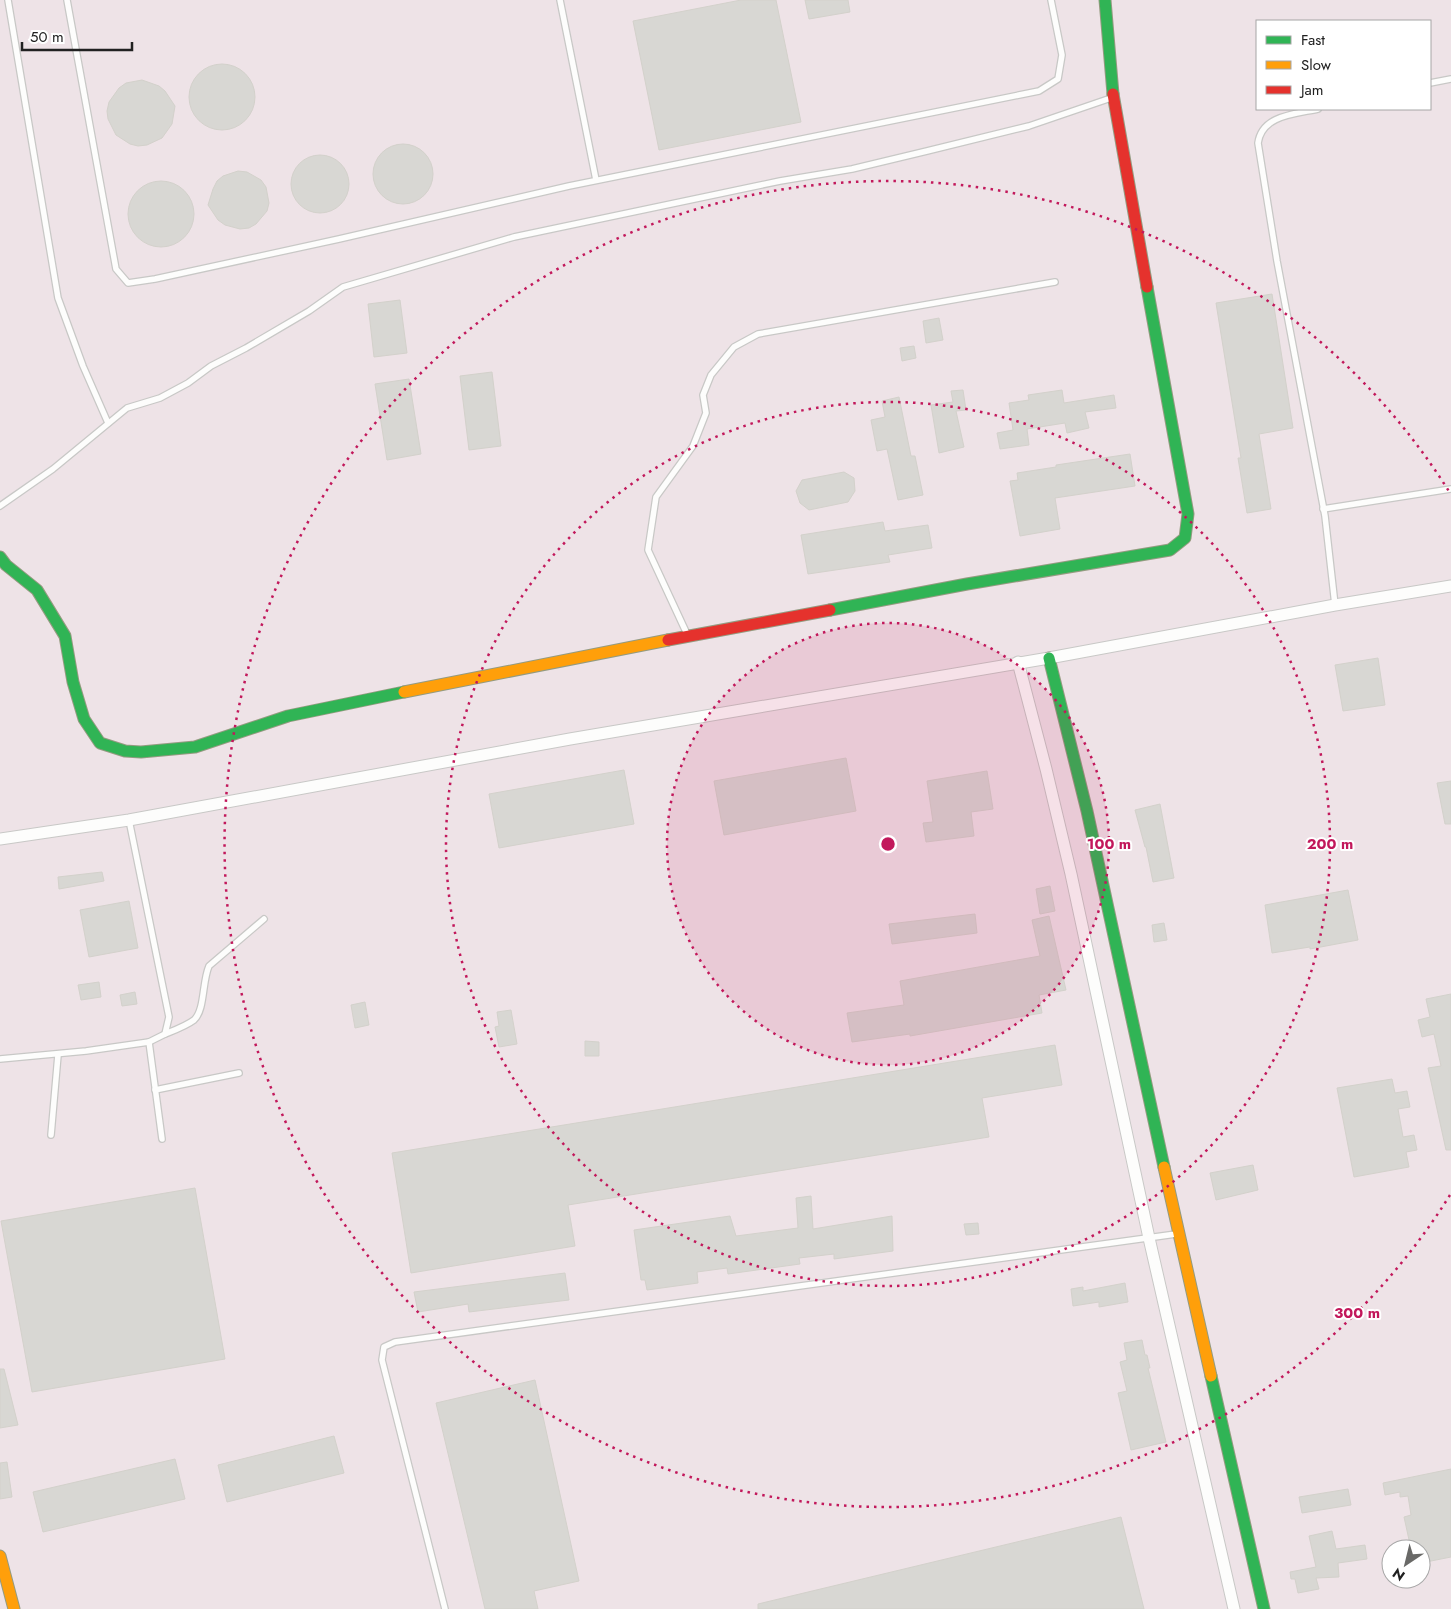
<svg xmlns="http://www.w3.org/2000/svg" width="1451" height="1609" font-family="Jost,sans-serif">
	<rect width="100%" height="100%" fill="#f0efea"/>
	<path fill="#eee3e7" fill-rule="evenodd" d="M0 0H1451V1609H0ZM1257 21H1430V109H1257ZM1391 1549H1421V1579H1391Z"/>
	<g fill="#d8d7d3" stroke="#d3d1cb">
		<path d="M741 0H776L801 122 659 150 633 21Z"/>
		<path d="M805 0H848L850 12 809 19Z"/>
		<circle cx="222" cy="97" r="33"/>
		<path d="M142 80 159 86 165 91 175 106 172 124 162 138 147 145 138 146 130 144 116 135 108 119 107 111 109 102 119 88 126 83Z"/>
		<circle cx="403" cy="174" r="30"/>
		<circle cx="320" cy="184" r="29"/>
		<path d="M238 171 247 172 261 180 266 187 269 203 267 211 256 224 249 228 240 229 225 225 218 220 208 205 213 189 217 181 223 176Z"/>
		<circle cx="161" cy="214" r="33"/>
		<path d="M1272 294 1293 428 1259 434 1271 509 1247 513 1238 458H1241L1216 303Z"/>
		<path d="M400 300 407 353 374 357 368 304Z"/>
		<path d="M939 318 943 340 926 343 923 321Z"/>
		<path d="M914 346 916 358 902 361 900 348Z"/>
		<path d="M492 372 501 446 469 450 460 376Z"/>
		<path d="M409 379 421 454 387 460 375 384Z"/>
		<path d="M963 390 966 410 956 411 964 447 939 453 931 405 953 402 951 391Z"/>
		<path d="M1062 390 1064 403 1114 395 1116 408 1085 412 1089 428 1067 433 1065 423 1027 429 1029 445 1000 449 997 433 1013 430 1009 403 1029 400 1028 395Z"/>
		<path d="M899 397 911 456H915L923 495 898 500 887 449 877 451 871 420 885 417 882 401Z"/>
		<path d="M1130 454 1135 486 1055 498 1060 529 1020 536 1010 481 1018 480 1017 473 1056 467V465Z"/>
		<path d="M844 472 854 478 855 491 848 502 809 510 800 503 796 491 802 480Z"/>
		<path d="M883 522 885 531 928 525 932 548 888 555 890 562 808 574 801 535Z"/>
		<path d="M1378 658 1385 705 1343 711 1335 665Z"/>
		<path d="M846 758 856 811 724 835 714 781Z"/>
		<path d="M624 770 634 824 499 848 489 794Z"/>
		<path d="M987 771 993 809 971 812 974 836 926 842 923 823 933 822 927 781Z"/>
		<path d="M1451 781V824H1445L1437 783Z"/>
		<path d="M1160 804 1174 878 1153 882 1146 847H1145L1135 810Z"/>
		<path d="M102 872 104 881 59 889 58 877Z"/>
		<path d="M1050 886 1055 911 1040 914 1036 889Z"/>
		<path d="M1348 890 1358 940 1310 949V947L1272 953 1265 905Z"/>
		<path d="M129 901 138 948 89 957 80 910Z"/>
		<path d="M975 914 977 933 892 944 889 924Z"/>
		<path d="M1049 916 1066 990 1039 995 1042 1013 910 1036V1034L852 1042 847 1013 904 1005 900 981 1040 956 1032 920Z"/>
		<path d="M1164 923 1167 940 1154 942 1152 925Z"/>
		<path d="M99 982 101 997 81 1000 78 985Z"/>
		<path d="M135 992 137 1004 122 1006 120 995Z"/>
		<path d="M1451 994V1150H1446L1428 1068 1441 1066 1434 1034 1422 1037 1418 1020 1430 1017 1426 999Z"/>
		<path d="M365 1002 369 1025 355 1028 351 1005Z"/>
		<path d="M511 1010 517 1044 499 1047 495 1027 499 1026 497 1012Z"/>
		<path d="M585 1041 599 1042V1056H585Z"/>
		<path d="M1055 1045 1062 1085 982 1098 989 1137 568 1205 575 1246 411 1273 392 1153Z"/>
		<path d="M1392 1079 1395 1093 1407 1091 1410 1107 1398 1109 1403 1137 1414 1135 1417 1150 1406 1152 1409 1167 1354 1177 1337 1088Z"/>
		<path d="M1253 1165 1258 1190 1216 1200 1210 1173Z"/>
		<path d="M195 1188 225 1359 32 1392 1 1221Z"/>
		<path d="M811 1196 813 1229 892 1216 893 1251 834 1259V1254L799 1258 800 1264 728 1274 727 1268 697 1272 698 1283 647 1290 645 1280H641L634 1230 730 1216 736 1236 798 1228 796 1198Z"/>
		<path d="M978 1223 979 1234 966 1235 964 1224Z"/>
		<path d="M565 1273 569 1300 469 1312 468 1304 418 1312 414 1292Z"/>
		<path d="M1125 1283 1128 1302 1099 1307V1302L1073 1306 1071 1289 1083 1287V1291Z"/>
		<path d="M1142 1340 1145 1355H1147L1150 1368H1148L1166 1442 1131 1450 1118 1393 1127 1391 1120 1362 1127 1360 1124 1343Z"/>
		<path d="M0 1369H4L18 1425 0 1428Z"/>
		<path d="M535 1380 579 1581 534 1591 538 1609H485L436 1403Z"/>
		<path d="M334 1436 344 1473 227 1502 218 1465Z"/>
		<path d="M175 1459 185 1499 43 1532 33 1492Z"/>
		<path d="M7 1462 12 1497 0 1499V1463Z"/>
		<path d="M1451 1469V1557L1421 1563V1549H1411L1404 1517 1411 1515 1408 1496 1400 1497V1492L1385 1495 1383 1483Z"/>
		<path d="M1348 1489 1351 1505 1302 1513 1299 1497Z"/>
		<path d="M1121 1517 1144 1609H758V1604Z"/>
		<path d="M1332 1531 1336 1549 1365 1545 1367 1559 1338 1563 1339 1577 1316 1578 1319 1589 1298 1593 1295 1579H1291L1290 1572 1316 1567 1309 1536Z"/>
	</g>
	<g fill="none" stroke-linecap="round" stroke-linejoin="round">
		<g stroke="#c8c8c6" stroke-width="8">
			<g id="lane">
				<path d="M8 0 58 298 83 366 108 423"/>
				<path d="M67 0 116 269 128 283 155 279 339 239 569 186 1039 91 1058 79 1062 55 1051 0"/>
				<path d="M560 0 596 180"/>
				<path d="M1430 83 1451 79"/>
				<path d="M1318 109C1295 114 1262 115 1258 143L1277 261 1325 516 1335 605"/>
				<path d="M0 506 53 469 127 408 160 398 188 383 211 366 246 348 309 311 343 287 514 237 780 181 852 169 927 151 1029 126 1111 98"/>
				<path d="M1323 509 1451 489"/>
				<path d="M687 634 648 550 656 497 693 446 706 413 703 395 711 375 734 347 758 334 1055 282"/>
				<path d="M165 1034C175 1030 186 1026 194 1020 205 1010 202 982 209 966L264 919"/>
				<path d="M149 1042 162 1139"/>
				<path d="M0 1059 86 1051 149 1042 165 1034 169 1017 129 820"/>
				<path d="M155 1090 239 1073"/>
				<path d="M51 1135 58 1055"/>
				<path d="M445 1609 382 1360 384 1347 395 1342 1176 1234"/>
			</g>
		</g>
		<g stroke="#c8c8c6" stroke-width="13">
			<g id="street">
				<path d="M1018 662 1046 769 1071 874 1149 1238 1234 1609"/>
				<path d="M0 839 129 820 570 739 1049 658 1335 605 1451 586"/>
			</g>
		</g>
		<g stroke="#949b80" stroke-width="13">
			<g id="fast">
				<path d="M1105 0 1113 94"/>
				<path d="M0 557 6 565 37 590 65 636 73 682 84 719 100 743 125 751 141 752 195 747 288 716 404 692"/>
				<path d="M830 610 967 584 1170 550 1185 538 1188 514 1147 287"/>
				<path d="M1049 658 1087 811 1164 1167"/>
				<path d="M1211 1376 1264 1609"/>
			</g>
		</g>
		<g stroke="#949b80" stroke-width="13">
			<g id="slow">
				<path d="M404 692 668 640"/>
				<path d="M1164 1167 1211 1376"/>
				<path d="M0 1556 14 1609"/>
			</g>
		</g>
		<g stroke="#949b80" stroke-width="13">
			<g id="jam">
				<path d="M1113 94 1147 287"/>
				<path d="M668 640 830 610"/>
			</g>
		</g>
		<use href="#lane" stroke="#fdfdfc" stroke-width="5.5"/>
		<use href="#street" stroke="#fdfdfc" stroke-width="11"/>
		<use href="#fast" stroke="#30b455" stroke-width="11"/>
		<use href="#slow" stroke="#ff9f0a" stroke-width="11"/>
		<use href="#jam" stroke="#e5322d" stroke-width="11"/>
	</g>
	<circle cx="888" cy="844" r="221" fill="#c2185b" fill-opacity=".12"/>
	<g fill="none" stroke="#c2185b" stroke-width="2.5" stroke-dasharray="2.5 5">
		<circle cx="888" cy="844" r="221"/>
		<circle cx="888" cy="844" r="442"/>
		<path d="M1450 1195A663 663 0 1 1 1450 493"/>
	</g>
	<circle cx="888" cy="844" r="8" fill="#c2185b" stroke="#fff" stroke-width="2.5"/>
	<g font-size="15" text-anchor="middle" font-weight="bold" fill="#c2185b" stroke="#fff" stroke-width="4" stroke-linejoin="round" paint-order="stroke">
		<text x="1109" y="849">100 m</text>
		<text x="1330" y="849">200 m</text>
		<text x="1357" y="1318">300 m</text>
	</g>
	<rect x="1256" y="20" width="175" height="90" fill="#ffffff" stroke="#a6a6a6"/>
	<rect x="1266" y="36" width="25" height="8" fill="#30b455" stroke="#a6a6a6"/>
	<text x="1301" y="45" font-size="15" fill="#212121">Fast</text>
	<rect x="1266" y="61" width="25" height="8" fill="#ff9f0a" stroke="#a6a6a6"/>
	<text x="1301" y="70" font-size="15" fill="#212121">Slow</text>
	<rect x="1266" y="86" width="25" height="8" fill="#e5322d" stroke="#a6a6a6"/>
	<text x="1301" y="95" font-size="15" fill="#212121">Jam</text>
	<g transform="translate(1406 1564) rotate(215)"><circle r="24" fill="#ffffff" stroke="#a6a6a6"/>
	<path d="M0-4L9 19L0 12L-9 19Z" fill="#696967"/>
	<text y="-8" font-size="14" font-weight="bold" text-anchor="middle" fill="#212121">N</text>
	</g>
	<path d="M22 42v8h110v-8" fill="none" stroke="#212121" stroke-width="2.5"/>
	<text x="30" y="42" font-size="15" fill="#212121" stroke="#ffffff" stroke-width="4" paint-order="stroke">50 m</text>
</svg>
